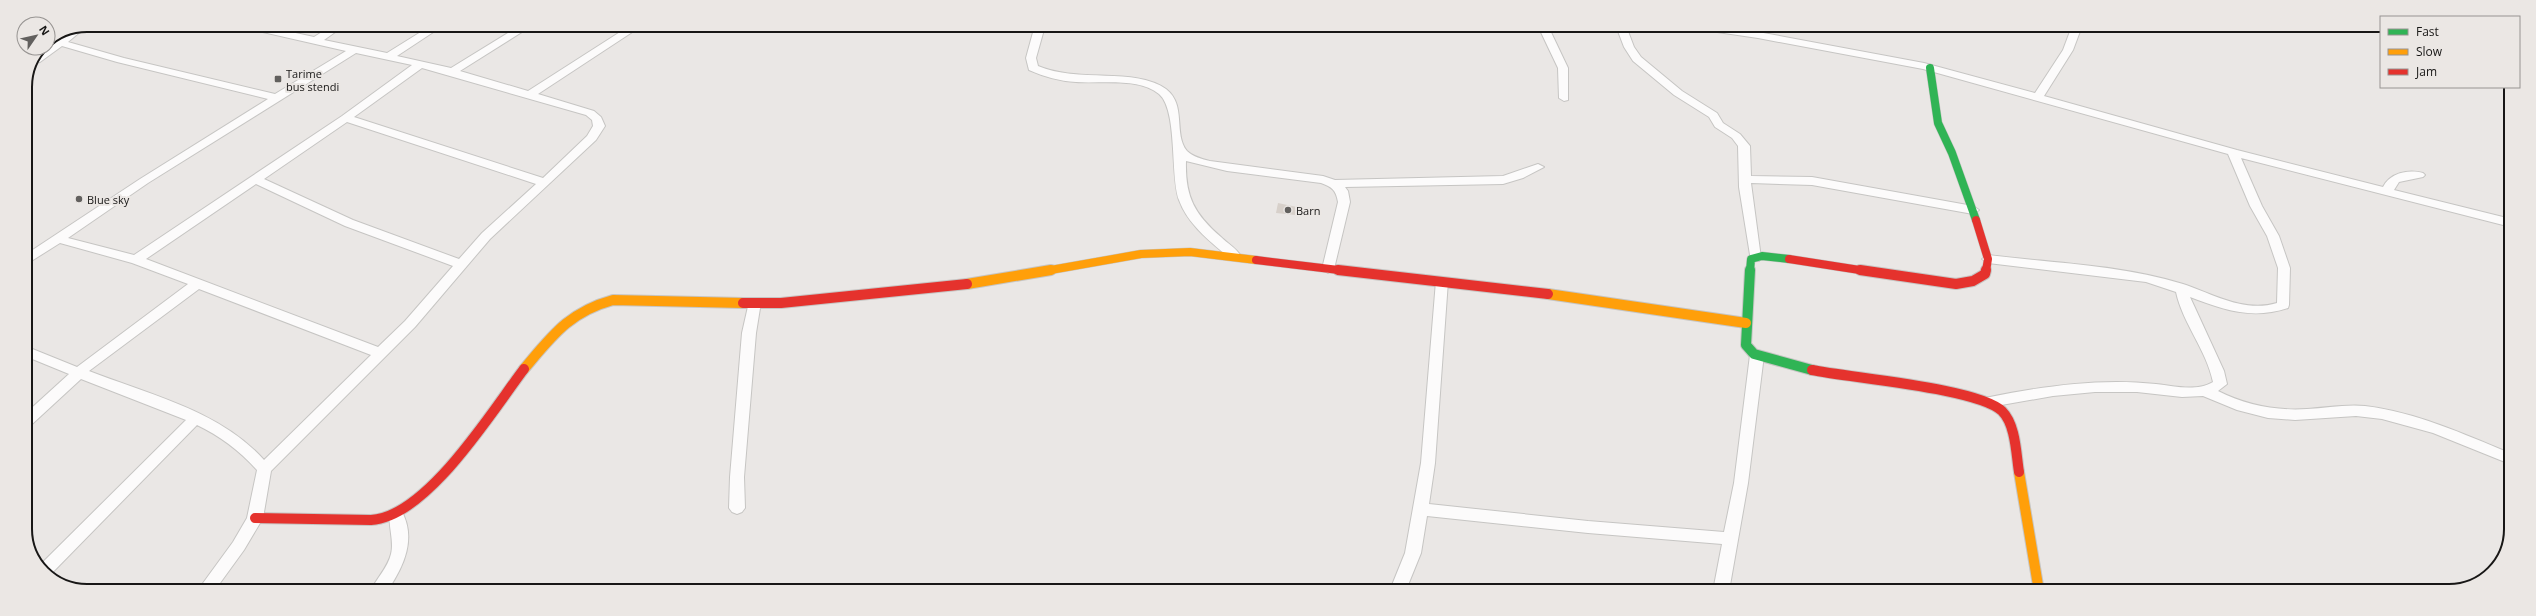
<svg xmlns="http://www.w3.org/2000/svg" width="2536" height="616" font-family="'Open Sans',sans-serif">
	<rect width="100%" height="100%" fill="#eae7e5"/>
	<path fill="#d7d0ca" d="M1278 203 1306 209 1305 216 1276 213Z"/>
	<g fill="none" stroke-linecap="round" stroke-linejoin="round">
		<g stroke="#c6c5c3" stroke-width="2">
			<g id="street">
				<path d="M240 25H259L314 37 333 25H345L324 40 387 53 432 25H444L397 56 451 68 521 25H533L460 71 528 91 631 25H643L538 94 594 111 601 117 605 126 596 140 490 239 415 327 271 471 263 518 244 550 215 590H198L233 542 247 518 257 470C240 451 220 436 197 425L50 575 41 570 39 566 186 420 81 379 30 426 25 427V414L69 374 25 356V346L77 367 188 284 132 263 60 243 25 265V255L140 179 268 99 117 62 62 46 40 62 35 63C42 46 61 36 79 29L81 31 68 42 124 58 275 94 346 51 245 28ZM356 53 412 65 342 116 134 255 68 238 148 183ZM422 68 586 115 592 120 593 126 587 136 543 178 354 117ZM347 122 536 184 482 233 459 259 353 220 264 179ZM256 184 345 226 453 266 405 321 378 347 146 259ZM199 289 371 355 264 460C221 411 148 394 89 371Z"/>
				<path d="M1035 25 1045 26 1036 58 1038 66C1077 83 1136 67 1166 89 1187 105 1173 134 1187 151 1193 157 1202 159 1210 161L1323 176 1335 180 1503 176 1538 164 1544 167 1523 178 1503 184 1345 187 1348 191 1350 202 1334 269 1328 273 1322 269 1338 202C1336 190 1332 187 1321 183L1227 171 1186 161C1185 196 1194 214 1221 237 1227 243 1236 248 1241 256L1235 260 1231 259C1211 242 1188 225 1179 200 1170 176 1178 110 1159 94 1138 77 1101 84 1076 82 1059 81 1045 77 1029 70L1026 58Z"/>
				<path d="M1538 26H1548L1568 68V100L1564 101 1559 98 1558 68Z"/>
				<path d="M1616 26H1626L1634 47 1641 57 1682 91 1717 113 1723 123 1740 134 1750 146 1751 176 1812 177 1973 206 1979 210 1973 214 1812 185 1751 183 1761 258 1759 261H1751L1739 187 1738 146 1732 138 1715 127 1709 117 1674 95 1633 61 1624 47Z"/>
				<path d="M1692 26H1717L1758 32 1924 63 2035 93 2063 50 2072 26H2082L2073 50 2044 96 2237 150 2383 187C2390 173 2408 169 2423 173L2425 175 2423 177 2399 182 2394 190 2511 219V227L2241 158 2262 206 2279 236 2290 268 2289 305 2288 308C2252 320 2224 310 2190 297L2224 371 2227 384 2218 391C2246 405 2276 411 2307 409 2326 408 2346 404 2365 406 2416 412 2463 434 2510 453V464L2433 433 2382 419 2356 416 2295 420 2268 418 2237 410 2203 396 2182 397 2137 392H2095L2053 396 1990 407 1985 406 1983 402 1985 398 1990 397C2045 386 2100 378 2156 384 2175 386 2195 392 2213 382 2206 349 2183 324 2176 292L2146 282 1988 263 1982 259 1988 255C2052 263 2122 265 2183 284 2213 294 2244 313 2277 303L2278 268 2267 236 2250 206 2228 154 1923 69 1758 38 1697 29Z"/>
				<path d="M1442 277 1448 281 1435 463 1429 504 1588 521 1724 532 1734 483 1750 355 1752 352H1762L1764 355 1748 483 1729 591H1713L1722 544 1588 533 1427 516 1421 553 1406 590H1390L1405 553 1421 463 1436 281Z"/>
				<path d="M755 298 761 302 756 333 744 477 745 508 742 512 737 514 732 512 729 508 730 477 742 333 749 302Z"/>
				<path d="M396 508 401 510C417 538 404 566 388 590H371C377 578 388 567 391 554 395 541 386 519 391 510Z"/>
			</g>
		</g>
		<g stroke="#c6c5c3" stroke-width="9">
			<g id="fast-far1">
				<path d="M1930 68 1938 123 1952 153 1976 220"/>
				<path d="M1750 271 1751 259 1762 256 1789 259"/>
			</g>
		</g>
		<g stroke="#c6c5c3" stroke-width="12">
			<path id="fast" d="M1750 270 1746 345 1754 354 1812 370"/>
		</g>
		<g stroke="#c6c5c3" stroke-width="9">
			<path id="slow-far1" d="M1045 271 1141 254 1190 252 1256 260"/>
		</g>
		<g stroke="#c6c5c3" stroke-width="12">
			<g id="slow">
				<path d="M967 284 1051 270"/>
				<path d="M1548 294 1746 323"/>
				<path d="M524 369C552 336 569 312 613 300L743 303"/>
				<path d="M2019 472 2039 591"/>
			</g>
		</g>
		<g stroke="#c6c5c3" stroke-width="9">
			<g id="jam-far1">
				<path d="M1976 220 1988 259 1986 271"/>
				<path d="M1789 259 1866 271"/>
				<path d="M1256 260 1347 271"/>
			</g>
		</g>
		<g stroke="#c6c5c3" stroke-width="12">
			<g id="jam">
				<path d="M1338 270 1548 294"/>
				<path d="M1860 270 1956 284 1973 281 1985 274 1986 270"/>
				<path d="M743 303H781L967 284"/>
				<path d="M1812 370C1850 378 1978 388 2002 411 2016 425 2016 454 2019 472"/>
				<path d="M255 518 371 520C427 517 492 411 524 369"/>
			</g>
		</g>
		<use href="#street" fill="#fcfbfb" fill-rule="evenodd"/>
		<use href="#fast-far1" stroke="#30b455" stroke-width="8"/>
		<use href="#fast" stroke="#30b455" stroke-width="10"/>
		<use href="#slow-far1" stroke="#ff9f0a" stroke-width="8"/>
		<use href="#slow" stroke="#ff9f0a" stroke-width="10"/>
		<use href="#jam-far1" stroke="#e5322d" stroke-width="8"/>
		<use href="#jam" stroke="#e5322d" stroke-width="10"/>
	</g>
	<g fill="#62605e" stroke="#ebe7e4" stroke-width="1.5">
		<rect x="274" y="75" width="8" height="8" rx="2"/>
		<circle cx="79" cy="199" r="4"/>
		<circle cx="1288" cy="210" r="4"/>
	</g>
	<g text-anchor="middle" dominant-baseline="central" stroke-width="4" stroke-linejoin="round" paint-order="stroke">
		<g font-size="11" fill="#181716" stroke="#ebe7e4" text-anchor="start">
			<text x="286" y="73">Tarime<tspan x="286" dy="13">bus stendi</tspan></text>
			<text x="87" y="199">Blue sky</text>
			<text x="1296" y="210">Barn</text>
		</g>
	</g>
	<path d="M0 0H2536V616H0ZM87 32H2449A55 55 0 0 1 2504 87V529A55 55 0 0 1 2449 584H87A55 55 0 0 1 32 529V87A55 55 0 0 1 87 32Z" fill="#ebe7e4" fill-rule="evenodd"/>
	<path fill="none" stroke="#181716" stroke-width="2" d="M87 32H2449A55 55 0 0 1 2504 87V529A55 55 0 0 1 2449 584H87A55 55 0 0 1 32 529V87A55 55 0 0 1 87 32Z"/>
	<rect x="2380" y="16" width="140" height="72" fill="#ebe7e4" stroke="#979492"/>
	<rect x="2388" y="29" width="20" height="6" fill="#30b455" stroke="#979492"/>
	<text x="2416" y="36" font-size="12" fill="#181716">Fast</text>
	<rect x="2388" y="49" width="20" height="6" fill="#ff9f0a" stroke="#979492"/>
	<text x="2416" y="56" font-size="12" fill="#181716">Slow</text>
	<rect x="2388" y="69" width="20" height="6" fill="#e5322d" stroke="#979492"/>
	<text x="2416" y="76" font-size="12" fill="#181716">Jam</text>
	<g transform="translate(36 36) rotate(56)"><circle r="19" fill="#ebe7e4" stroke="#979492"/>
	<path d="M0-3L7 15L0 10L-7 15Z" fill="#62605e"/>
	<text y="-6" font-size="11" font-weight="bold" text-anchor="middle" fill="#181716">N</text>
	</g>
</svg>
